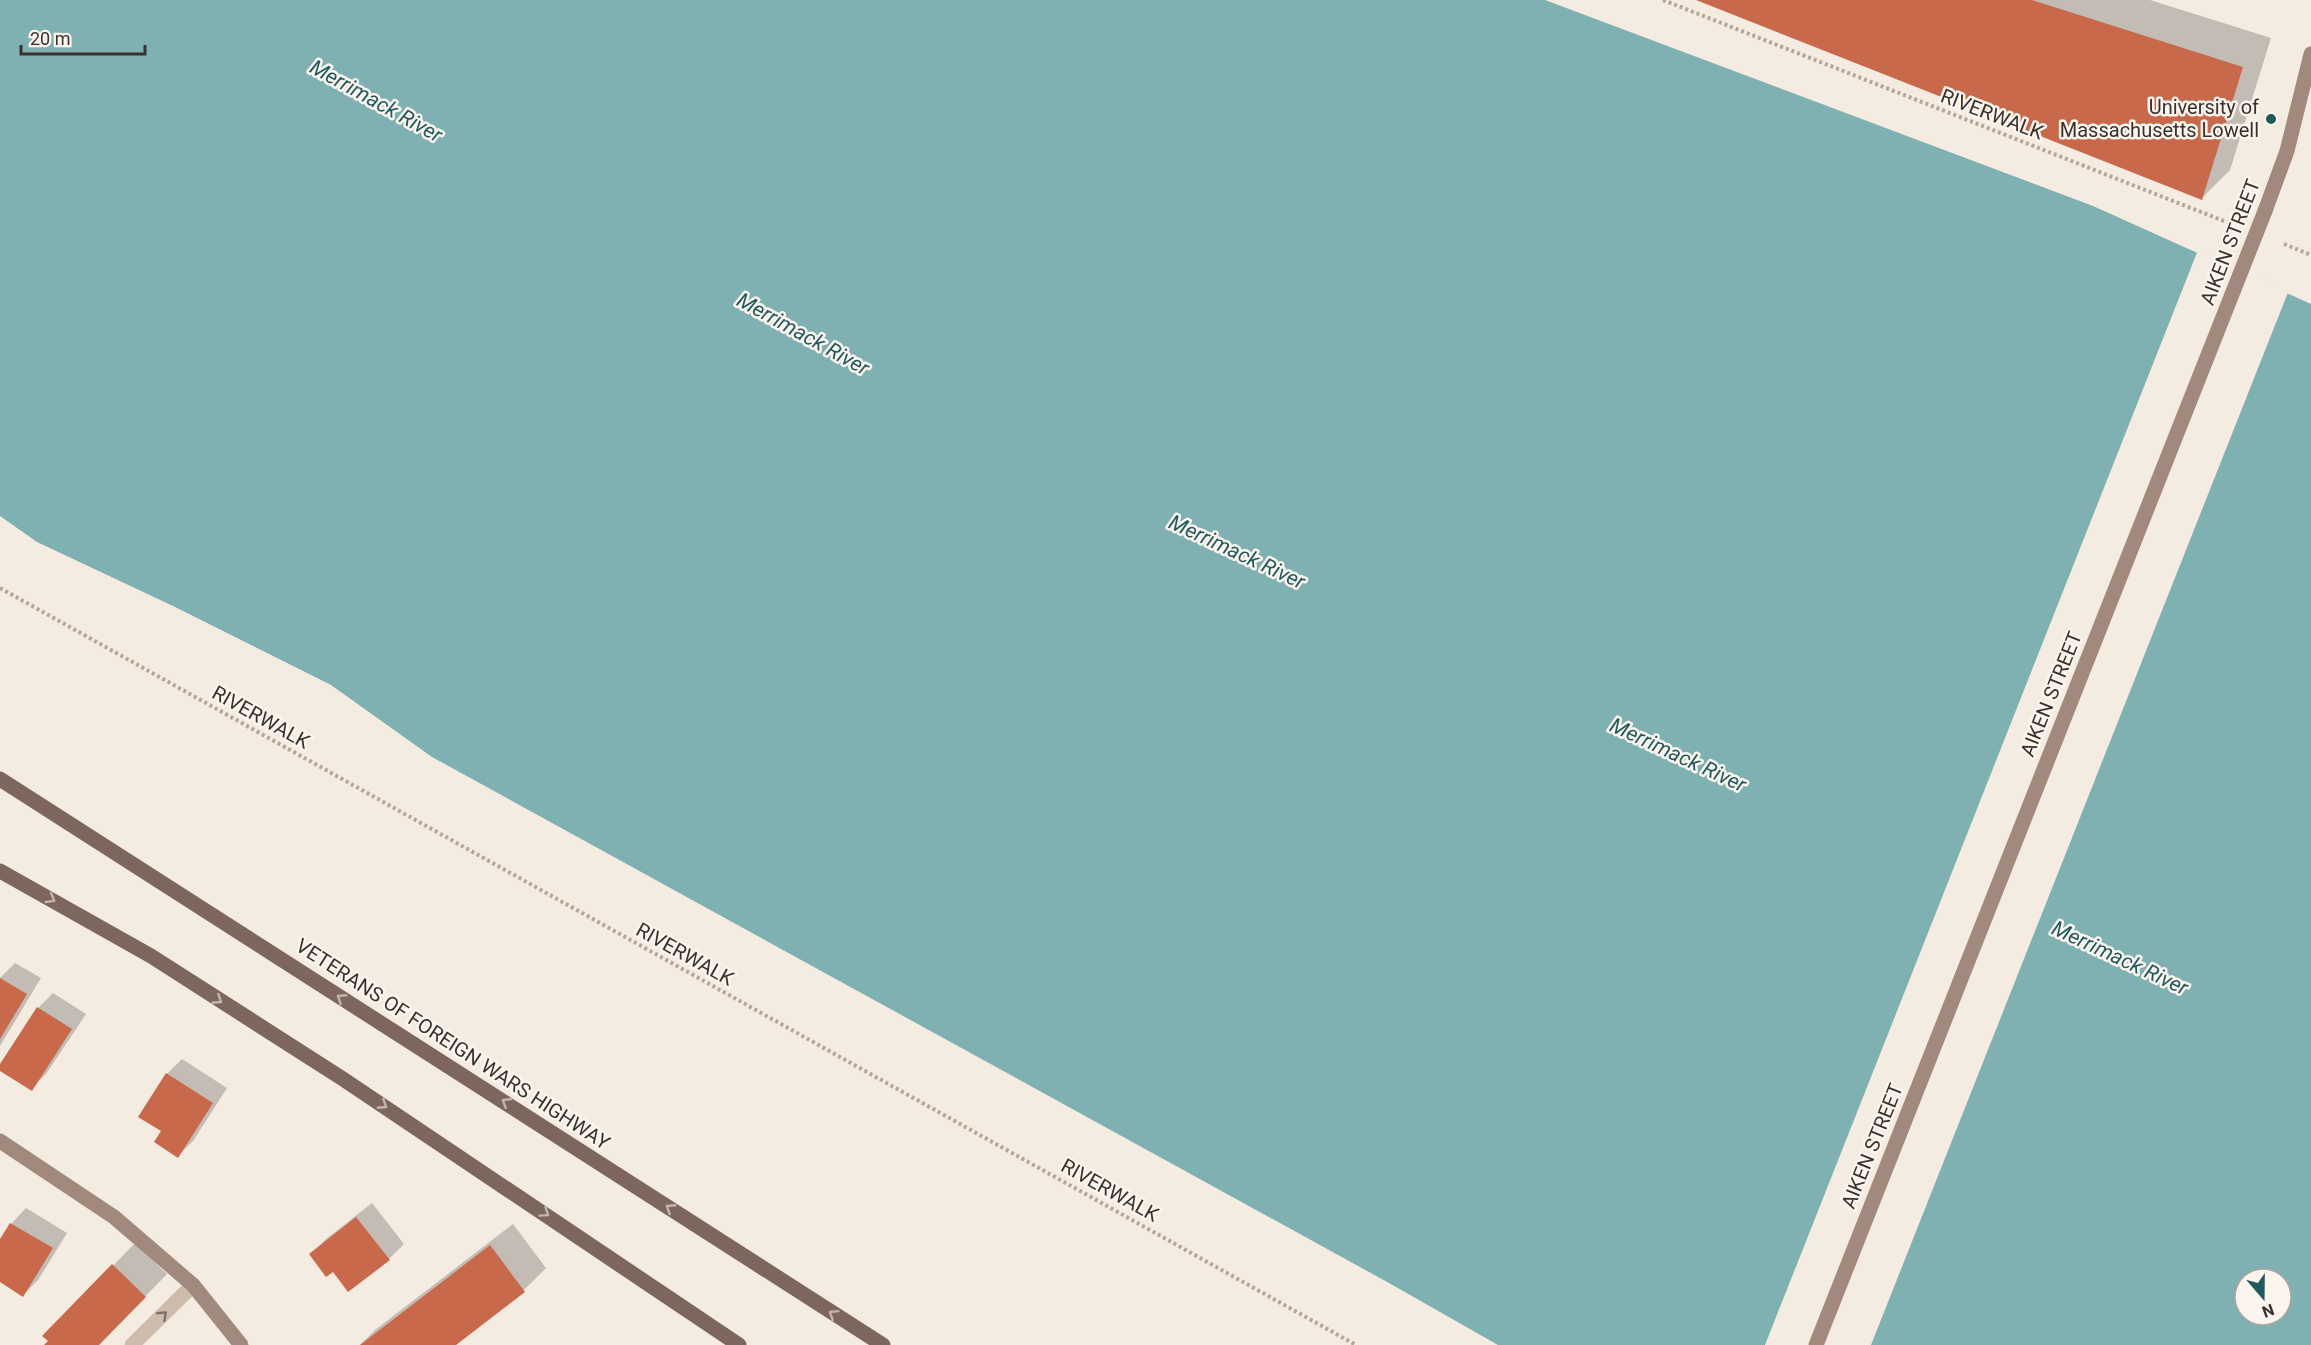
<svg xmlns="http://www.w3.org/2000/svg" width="2311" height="1345" font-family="Roboto,sans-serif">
	<rect width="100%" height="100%" fill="#f4ebe1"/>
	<path fill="#7fb0b2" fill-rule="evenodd" d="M0 0H1545L2093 206 2311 304V1345H1498L1389 1283 432 757 331 685 173 606 37 542 0 516ZM2245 1279H2281V1315H2245Z"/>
	<path fill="#f4ebe1" d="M2198 250 2289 290 1871 1345H1765Z"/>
	<g fill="#0003">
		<path d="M1703 0H2150L2271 38 2230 170 2202 198Z"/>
		<path d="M15 963 41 978 0 1046V978Z"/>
		<path d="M53 993 86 1014 46 1074 31 1089 0 1069V1067L38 1008Z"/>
		<path d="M182 1059 227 1088 193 1141 178 1156 163 1131 167 1074Z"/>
		<path d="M372 1203 404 1244 389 1259 333 1270 311 1254 326 1239Z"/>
		<path d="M26 1208 67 1233 38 1280 23 1295 0 1281V1242L11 1224Z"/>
		<path d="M513 1224 546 1268 524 1290 453 1345H360L375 1330Z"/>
		<path d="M135 1243 167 1274 98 1345H46L50 1341 45 1336Z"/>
	</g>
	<g fill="#c8694b">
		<path d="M1696 0H2032L2243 67 2202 200Z"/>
		<path d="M0 978 27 994 0 1039Z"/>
		<path d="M37 1007 72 1029 32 1091 0 1071V1064Z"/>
		<path d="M166 1073 213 1103 178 1158 154 1142 161 1131 138 1117Z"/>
		<path d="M356 1217 390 1260 348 1292 333 1272 326 1277 309 1254Z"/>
		<path d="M10 1223 53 1248 23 1297 0 1282V1239Z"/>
		<path d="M490 1245 525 1292 456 1345H360Z"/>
		<path d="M112 1264 146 1297 99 1345H44L48 1341 42 1336Z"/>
	</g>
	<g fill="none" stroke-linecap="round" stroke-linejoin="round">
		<g stroke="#b9a596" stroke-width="4" stroke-dasharray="3 3" stroke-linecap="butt">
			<path d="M1663 0 2229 223"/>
			<path d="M2284 244 2311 255"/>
			<path d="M0 588 1356 1345"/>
		</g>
		<path stroke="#cdbbac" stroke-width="15" d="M132 1345 193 1285"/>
		<g stroke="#a18a7d" stroke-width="15">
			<path d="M2265 211 2287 151 2311 54"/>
			<path d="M0 1141 114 1217 193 1285 241 1345"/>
		</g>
		<g stroke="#7d675c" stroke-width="15">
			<path d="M0 779 883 1345"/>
			<path d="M0 871 151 956 343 1079 739 1345"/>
		</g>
		<path stroke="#a18a7d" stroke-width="15" d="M1816 1345 2265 211"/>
	</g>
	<defs><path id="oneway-chevron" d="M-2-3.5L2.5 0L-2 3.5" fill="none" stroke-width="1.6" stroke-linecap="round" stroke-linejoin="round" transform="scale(1.5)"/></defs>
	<g stroke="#c2b5ac">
		<use href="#oneway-chevron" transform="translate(51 899) rotate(30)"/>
		<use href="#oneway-chevron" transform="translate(341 998) rotate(-147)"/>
		<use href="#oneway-chevron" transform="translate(218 1000) rotate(33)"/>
		<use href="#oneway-chevron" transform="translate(506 1102) rotate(-148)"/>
		<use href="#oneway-chevron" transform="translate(383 1105) rotate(33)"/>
		<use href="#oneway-chevron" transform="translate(670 1208) rotate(-147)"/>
		<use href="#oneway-chevron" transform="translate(545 1213) rotate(34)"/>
		<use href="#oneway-chevron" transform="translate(833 1314) rotate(-148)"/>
	</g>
	<use stroke="#7d6f65" href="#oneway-chevron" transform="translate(163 1315) rotate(-44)"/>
	<circle fill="#1f5a5e" stroke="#fbf5ee" stroke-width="2" cx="2271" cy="119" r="6"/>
	<g text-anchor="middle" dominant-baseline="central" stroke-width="5" stroke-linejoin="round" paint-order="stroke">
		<g font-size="20" fill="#3b302b" stroke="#fbf5ee" text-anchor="end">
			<text x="2259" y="107">University of<tspan x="2259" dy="23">Massachusetts Lowell</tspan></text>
		</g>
		<g font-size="20" fill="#3b302b" stroke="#fbf5ee">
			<text transform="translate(1992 114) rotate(21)">RIVERWALK</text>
			<text transform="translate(2230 242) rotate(-69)">AIKEN STREET</text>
			<text transform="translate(2051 694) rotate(-68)">AIKEN STREET</text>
			<text transform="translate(261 717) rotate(29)">RIVERWALK</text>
			<text transform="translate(685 954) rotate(29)">RIVERWALK</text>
			<text transform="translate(453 1044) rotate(33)">VETERANS OF FOREIGN WARS HIGHWAY</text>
			<text transform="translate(1872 1146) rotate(-68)">AIKEN STREET</text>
			<text transform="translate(1110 1190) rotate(29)">RIVERWALK</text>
		</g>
		<g font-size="21" font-style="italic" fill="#1f5a5e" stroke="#fbf5ee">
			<text transform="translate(376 101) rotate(29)">Merrimack River</text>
			<text transform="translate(803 334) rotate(29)">Merrimack River</text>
			<text transform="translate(1237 552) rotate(25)">Merrimack River</text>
			<text transform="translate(1678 755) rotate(25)">Merrimack River</text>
			<text transform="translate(2120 958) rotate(25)">Merrimack River</text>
		</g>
	</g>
	<g transform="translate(2263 1297) rotate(160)"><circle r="28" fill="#fbf5ee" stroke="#aea6a0" stroke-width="1.5"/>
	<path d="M0-4.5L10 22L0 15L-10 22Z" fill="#1f5a5e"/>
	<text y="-9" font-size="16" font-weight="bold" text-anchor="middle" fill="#3b302b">N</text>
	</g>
	<path d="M21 45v9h124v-9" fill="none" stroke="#3b302b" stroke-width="3"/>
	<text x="30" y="45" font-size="18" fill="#3b302b" stroke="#fbf5ee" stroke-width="4.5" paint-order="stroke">20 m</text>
</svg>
